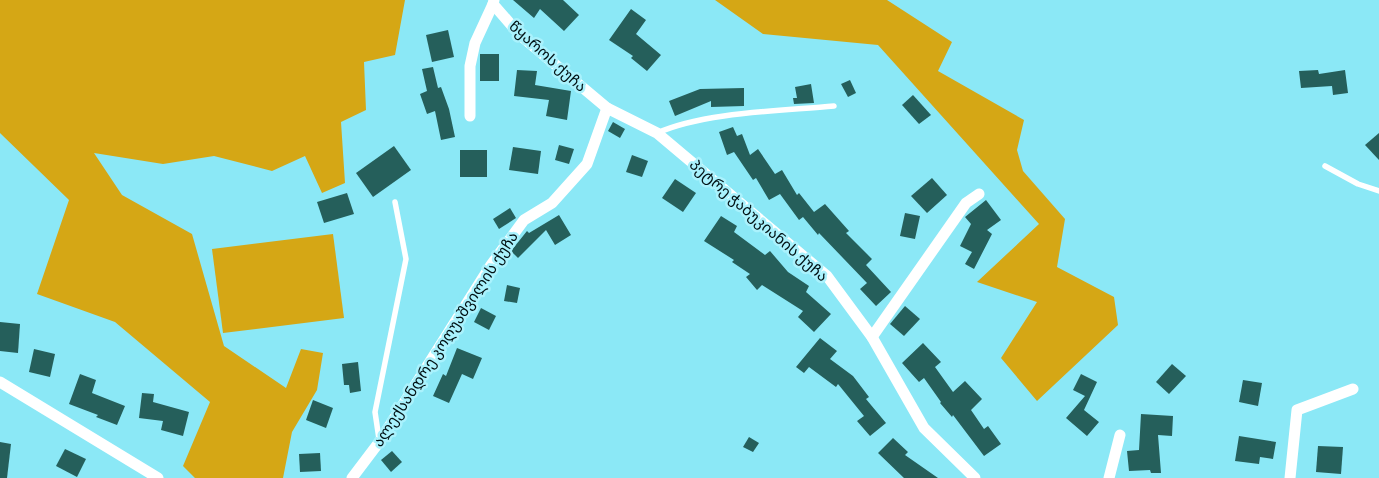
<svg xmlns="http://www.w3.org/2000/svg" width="1379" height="478" font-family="Manrope,'Noto Sans Georgian',sans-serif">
	<rect width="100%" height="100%" fill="#8be8f6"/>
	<g fill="#d5a715">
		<path d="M0 0H405L395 55 364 62 366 110 341 122 345 183 322 193 305 156 272 171 214 156 163 164 94 153 122 195 192 234 224 346 286 388 301 349 323 353 317 390 292 432 283 478H195L183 466 210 402 115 322 37 294 69 200 0 133Z"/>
		<path d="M715 0H887L952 42 938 71 1024 120 1017 150 1023 171 1065 219 1057 267 1114 297 1118 325 1037 401 1001 358 1037 302 977 282 1039 224 878 45 763 34Z"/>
		<path d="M333 234 344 318 223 333 212 249Z"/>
	</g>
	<g fill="#255f5b">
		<path d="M513 0H563L579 15 564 31 540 9 534 18Z"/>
		<path d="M631 9 646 20 636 34 661 55 647 71 631 58 633 56 609 40Z"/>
		<path d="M448 30 454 57 432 62 426 35Z"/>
		<rect x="480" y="54" width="19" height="27"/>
		<path d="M433 67 438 88 441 87 449 109 455 137 441 140 435 111 427 114 420 94 427 91 422 69Z"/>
		<path d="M517 70 537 71 535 85 571 91 567 120 546 116 549 100 514 96Z"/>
		<path d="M1318 70 1319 74 1345 70 1348 93 1333 95 1332 86 1301 88 1299 71Z"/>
		<path d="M850 80 856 93 848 97 841 84Z"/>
		<path d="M811 84 814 103 794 104 793 98H797L795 87Z"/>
		<path d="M744 88V106L711 107V101L675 116 669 101 700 89Z"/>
		<path d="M913 95 931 115 919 124 902 105Z"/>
		<path d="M613 122 625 129 620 138 608 131Z"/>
		<path d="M733 127 737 136 742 134 750 155 758 149 775 174 782 170 797 195 799 193 814 212 825 204 849 231 846 233 872 259 866 265 891 292 876 306 860 289 867 283 819 233 818 235 803 217 799 220 780 194 769 200 756 178 753 180 734 152 727 155 719 132Z"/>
		<path d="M1379 133V160L1365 145Z"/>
		<path d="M559 145 574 149 569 164 555 160Z"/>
		<path d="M394 146 411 170 373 197 356 173Z"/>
		<path d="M513 147 541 151 538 174 509 170Z"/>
		<rect x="460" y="150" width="27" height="27"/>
		<path d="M632 155 648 161 642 177 626 172Z"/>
		<path d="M932 178 947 195 927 213 911 196Z"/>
		<path d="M675 179 696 193 683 212 662 198Z"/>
		<path d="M347 193 354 214 324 223 317 202Z"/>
		<path d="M986 200 1001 220 987 230 992 234 974 269 965 264 972 252 960 246 971 224 965 217Z"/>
		<path d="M510 208 516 218 499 229 493 219Z"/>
		<path d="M905 213 920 216 915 239 900 236Z"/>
		<path d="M559 215 571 235 555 245 546 230 518 258 511 251 527 231 529 233Z"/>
		<path d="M721 216 737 226 734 232 765 255 770 251 788 272 809 286 806 292 831 314 814 332 798 317 803 311 762 285 757 290 746 277 750 274 732 262 734 260 704 241Z"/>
		<path d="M507 285 520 288 517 303 504 301Z"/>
		<path d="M905 306 920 319 904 336 890 324Z"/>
		<path d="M481 308 496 316 489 330 474 322Z"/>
		<path d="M0 322 20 324 18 353 0 351Z"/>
		<path d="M820 338 837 351 830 359 853 376 869 397 866 399 886 423 870 436 857 421 864 416 838 384 836 387 809 367 804 373 796 367Z"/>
		<path d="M923 343 941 362 935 367 953 392 965 381 982 399 971 410 984 429 988 426 1001 444 984 456 953 415 952 417 940 403 941 402 924 378 919 382 902 363Z"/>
		<path d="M457 348 482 358 473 379 462 374 449 403 433 396 443 374 446 376Z"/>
		<path d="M34 349 55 354 50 377 29 372Z"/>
		<path d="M358 362 361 391 350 393 349 385H344L342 364Z"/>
		<path d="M1172 364 1186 376 1169 394 1156 382Z"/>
		<path d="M80 374 96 380 92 393 125 406 117 425 96 417 98 415 69 404Z"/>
		<path d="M1081 374 1097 382 1084 410 1099 422 1087 436 1066 418 1085 396 1073 390Z"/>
		<path d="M1243 380 1262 383 1258 406 1239 402Z"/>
		<path d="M142 393 154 394 153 402 189 412 183 436 161 430 163 421 139 418Z"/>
		<path d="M313 400 333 408 326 428 306 420Z"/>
		<path d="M1141 414 1173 416 1172 436 1158 435 1161 473H1151L1150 470 1129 471 1127 451 1139 450Z"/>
		<path d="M1239 436 1276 442 1273 459 1260 457 1259 464 1235 461Z"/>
		<path d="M749 437 759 443 753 452 743 447Z"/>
		<path d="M893 438 908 452 905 455 938 478H904L878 453Z"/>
		<path d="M0 442 11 444 7 478H0Z"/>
		<path d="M1318 446 1343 447 1341 474 1316 472Z"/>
		<path d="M65 449 86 459 77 477 56 466Z"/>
		<path d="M392 451 402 462 391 472 381 460Z"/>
		<path d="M320 453 321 471 300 472 299 454Z"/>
	</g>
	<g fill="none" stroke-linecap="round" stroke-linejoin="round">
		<g stroke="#fff" stroke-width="5.5">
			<path d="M657 133C704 112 781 111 834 106"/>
			<path d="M1325 166 1358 184 1379 191"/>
			<path d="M379 439 375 412 406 259 395 202"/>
		</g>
		<g stroke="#fff" stroke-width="11">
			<path d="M494 0 493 4 520 35 607 108 657 133 827 276 872 337 924 428 975 478"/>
			<path d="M470 116V66L475 43 493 4"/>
			<path d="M872 337 966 203 979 194"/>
			<path d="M0 382 158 478"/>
			<path d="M352 478 380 441 491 265 524 220 552 203 587 164 607 108"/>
			<path d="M1109 478 1120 435"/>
			<path d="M1290 478 1297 410 1353 389"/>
		</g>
	</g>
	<g text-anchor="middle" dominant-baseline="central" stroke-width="5" stroke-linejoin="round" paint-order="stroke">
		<g font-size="15" fill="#001013" stroke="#aaf2fd">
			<text transform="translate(548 56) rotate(42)">წყაროს ქუჩა</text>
			<text transform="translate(759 220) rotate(41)">პეტრე ჭაბუკიანის ქუჩა</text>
			<text transform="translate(445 339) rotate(-57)">ალექსანდრე კოღუაშვილის ქუჩა</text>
		</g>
	</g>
</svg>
